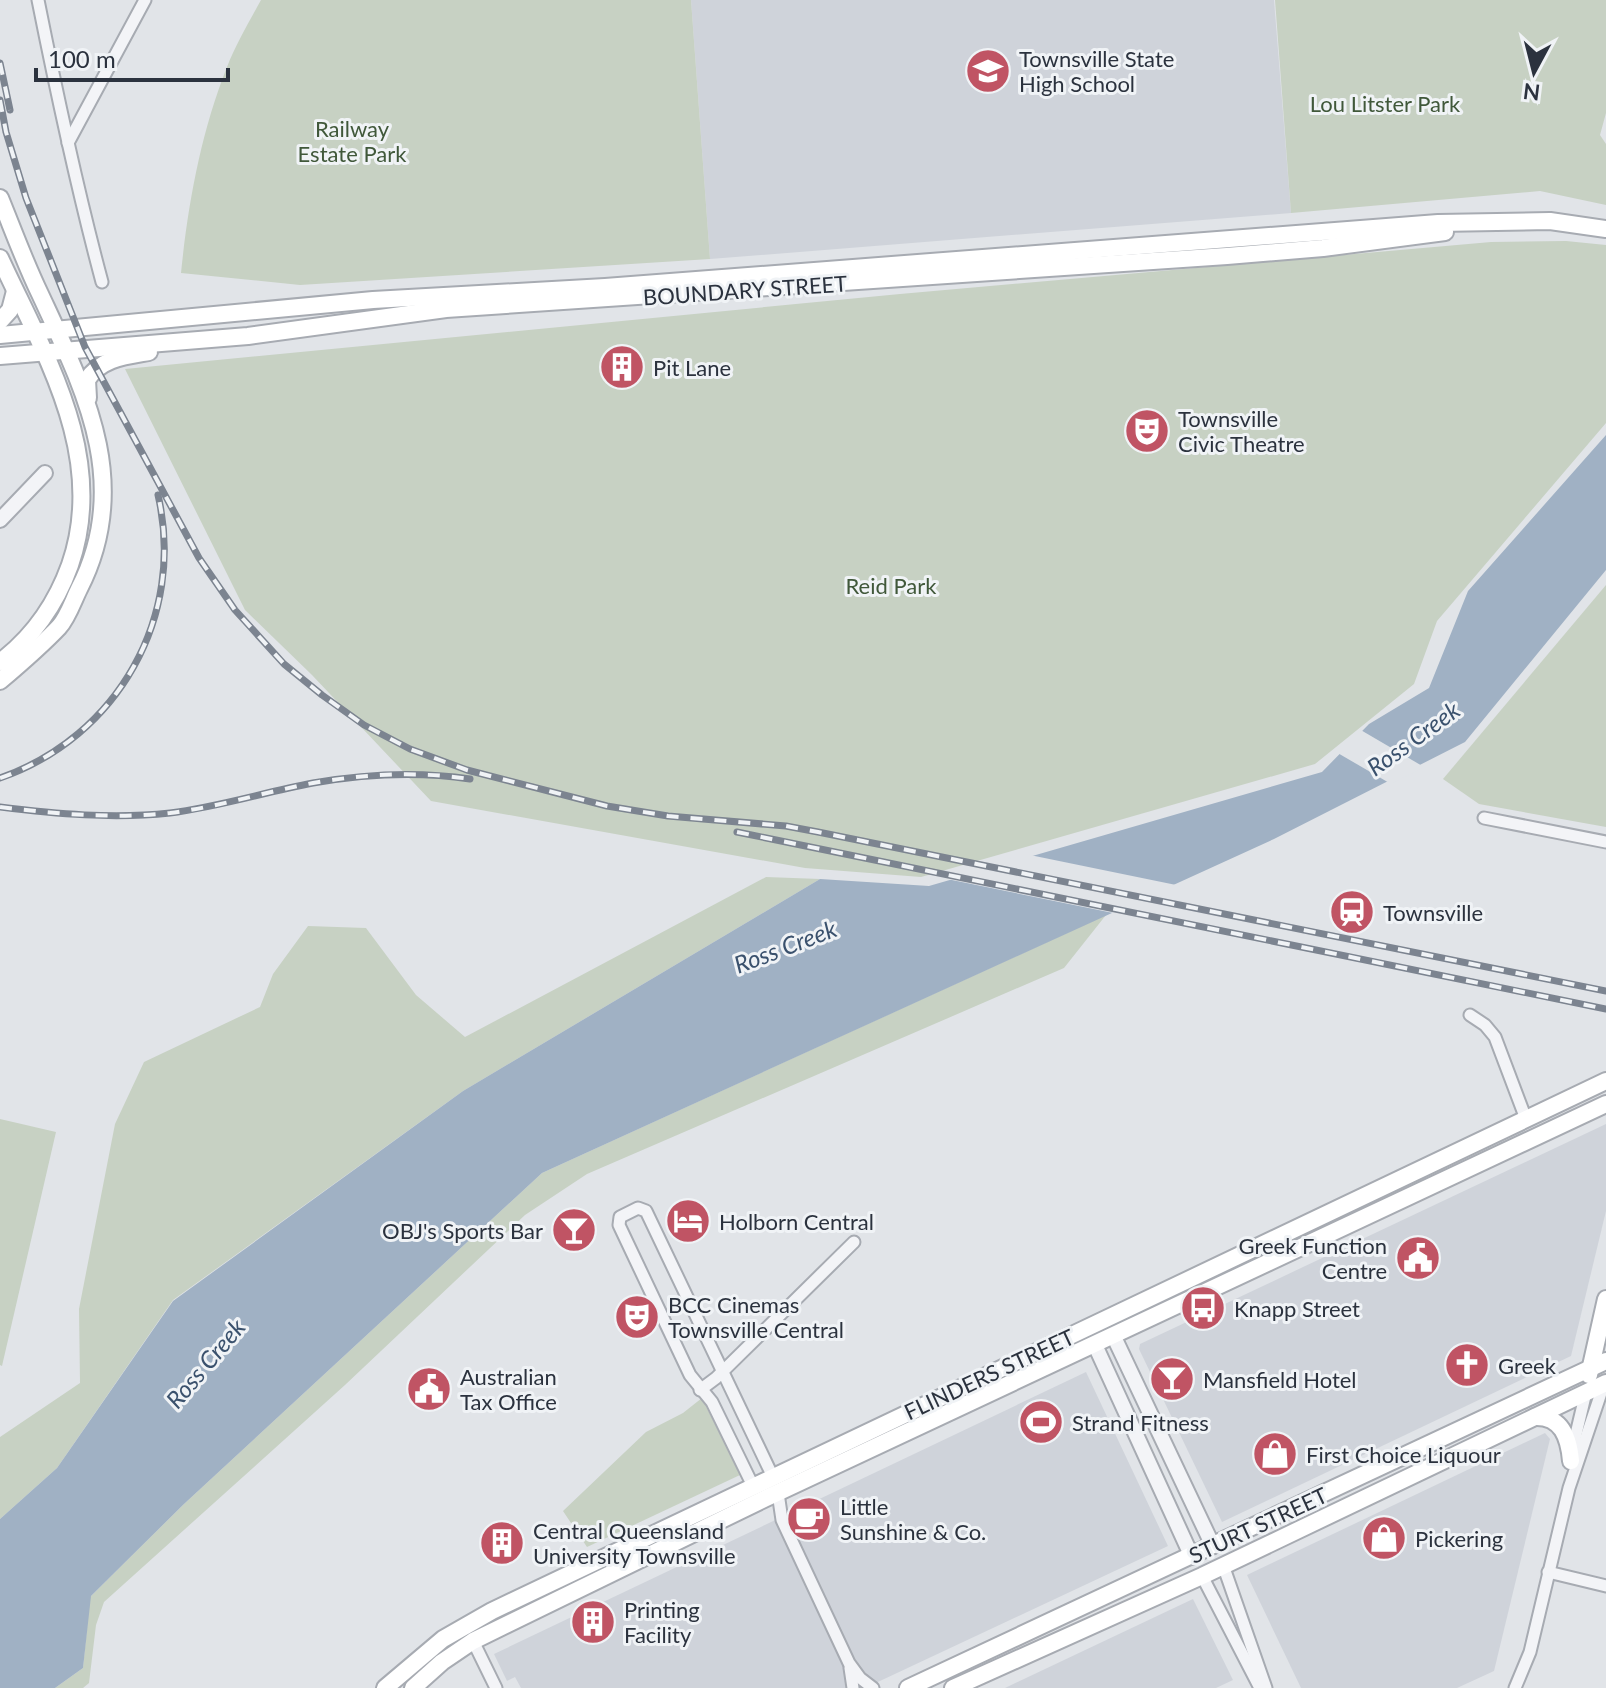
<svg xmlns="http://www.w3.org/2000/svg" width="1606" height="1688" font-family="Lato,sans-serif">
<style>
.built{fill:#cfd3da}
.green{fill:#c7d1c3}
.water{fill:#a0b1c4}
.pier{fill:#e1e4e8}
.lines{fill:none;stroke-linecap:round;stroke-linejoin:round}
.minor-casing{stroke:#a7abb2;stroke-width:15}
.tertiary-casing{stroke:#a7abb2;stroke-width:18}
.secondary-casing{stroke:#a7abb2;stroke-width:20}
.minor{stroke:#f3f4f7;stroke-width:11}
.tertiary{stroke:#f3f4f7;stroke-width:14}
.secondary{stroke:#fff;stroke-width:16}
.rail-casing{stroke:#7c8490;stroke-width:7}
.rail{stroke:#f0f3f6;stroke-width:4;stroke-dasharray:12;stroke-linecap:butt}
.labels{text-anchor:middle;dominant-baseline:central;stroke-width:6;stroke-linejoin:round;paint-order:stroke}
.poi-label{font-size:22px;fill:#2b323e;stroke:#f0f3f6;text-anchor:start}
.park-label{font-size:22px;fill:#40583a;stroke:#f0f3f6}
.street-label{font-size:22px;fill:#2b323e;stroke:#f0f3f6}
.water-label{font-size:24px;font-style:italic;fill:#3a516d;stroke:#f0f3f6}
</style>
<rect width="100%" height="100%" fill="#e1e4e8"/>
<g class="built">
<path d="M691 0H1274L1291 213 710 259Z"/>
<path d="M1606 1124V1211L1571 1356 1222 1522 1139 1349 1140 1344Z"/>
<path d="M1086 1372 1168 1546 865 1688H521L515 1677 507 1681 494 1654Z"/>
<path d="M1545 1433 1550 1439 1494 1671 1457 1688H1301L1247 1575Z"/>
<path d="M1193 1599 1233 1680 1216 1688H1005Z"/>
</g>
<g class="green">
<path d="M261 0H691L710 259 300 285 181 273C188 204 201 132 227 67 236 44 249 22 261 0Z"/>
<path d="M1275 0H1606V113L1600 135 1606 144V205L1540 191 1291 213Z"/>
<path d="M1566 241 1606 245V423L1437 621 1414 684 1315 764 921 877 805 868 431 801 312 675 245 610 125 369 900 294 1491 242Z"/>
<path d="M1606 585V827L1479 804 1443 779Z"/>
<path d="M766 877 820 879 463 1091 173 1300 57 1468 0 1519V1437L80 1383 79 1309 115 1124 144 1062 260 1007 273 974 308 926 366 928 416 995 465 1037Z"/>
<path d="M1106 915 1064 968 587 1174 525 1215 345 1385 104 1602 96 1625 89 1683 83 1688H55L83 1668 90 1597 184 1504 542 1173Z"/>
<path d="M0 1119 56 1132 2 1366 0 1365Z"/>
<path d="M702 1398 740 1475 587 1547 563 1511 646 1432 683 1413Z"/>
</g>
<path class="water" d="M1606 435V570L1465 742 1274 839 542 1173 184 1504 91 1596 83 1668 55 1688H0V1519L57 1468 173 1301 463 1091 820 879 929 886 1322 772 1369 724 1429 688 1468 591Z"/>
<g class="pier">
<path d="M1359 729 1424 767 1391 784 1336 752Z"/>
<path d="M1025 854 1181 886 1118 914 942 878Z"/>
</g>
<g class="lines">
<g class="minor-casing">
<g id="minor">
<path d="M38 0C57 95 77 189 102 282"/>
<path d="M68 143 145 0"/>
<path d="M1484 818 1606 842"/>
<path d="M1470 1015 1485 1025 1495 1037 1526 1119"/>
<path d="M700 1390 716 1378 854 1242"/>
<path d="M1572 1451 1586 1392"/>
<path d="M753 1486 712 1402 690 1375 619 1225 620 1217 638 1208 646 1211 773 1477"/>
<path d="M778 1493 782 1520 849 1663 860 1678 873 1688"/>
<path d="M1223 1565 1266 1688"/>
<path d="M1548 1572 1606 1586"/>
<path d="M1202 1576 1260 1688"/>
<path d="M473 1641 496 1688"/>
<path d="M850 1668 853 1688"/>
<path d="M1515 1688 1530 1652 1569 1488 1604 1384"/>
</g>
</g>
<g class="tertiary-casing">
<g id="tertiary">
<path d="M0 520 45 473"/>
<path d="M1114 1337 1213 1546"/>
<path d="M1095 1345 1192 1557"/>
</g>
</g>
<g class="secondary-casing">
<g id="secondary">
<path d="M0 198C13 230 25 263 40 294 85 391 133 484 79 589 73 601 68 617 59 627 41 646 20 664 0 681"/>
<path d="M0 258C44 354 108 456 70 565 56 604 33 637 0 662"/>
<path d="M0 321 10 310 15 291"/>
<path d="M0 335 373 300 605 287 1438 223 1550 221 1606 229"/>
<path d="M0 356 248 336 446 309 1227 256 1323 248 1445 232"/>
<path d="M88 398 87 380C101 358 126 356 149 352"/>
<path d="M1589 1375 1606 1299"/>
<path d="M1535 1417C1562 1416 1569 1438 1571 1461"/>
<path d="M385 1688 443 1639 492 1611 1606 1081"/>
<path d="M413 1688 442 1662 473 1641 764 1499 1606 1104"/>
<path d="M908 1688 1606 1361"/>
<path d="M953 1688 1202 1576 1606 1383"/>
</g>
</g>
<use href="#minor" class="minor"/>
<use href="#tertiary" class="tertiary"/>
<use href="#secondary" class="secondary"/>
<g class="rail-casing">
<g id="rail">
<path d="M0 63 10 110"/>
<path d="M0 100 6 132 26 198 85 347 199 558 235 610 284 664 322 695 364 725 410 749 467 770 607 806 668 816 786 826 818 832 1606 991"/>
<path d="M0 778C118 737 186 616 158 495"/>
<path d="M0 807C56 814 113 819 170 813 218 807 265 792 313 783 365 774 416 771 470 779"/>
<path d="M737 832 1606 1009"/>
</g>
</g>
<use href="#rail" class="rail"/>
</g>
<defs>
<g id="school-disc" transform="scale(2.3)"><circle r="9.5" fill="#c05464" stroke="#f0f3f6"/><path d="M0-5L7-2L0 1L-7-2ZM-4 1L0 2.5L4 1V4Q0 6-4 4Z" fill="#fff"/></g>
<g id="building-disc" transform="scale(2.3)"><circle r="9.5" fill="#c05464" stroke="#f0f3f6"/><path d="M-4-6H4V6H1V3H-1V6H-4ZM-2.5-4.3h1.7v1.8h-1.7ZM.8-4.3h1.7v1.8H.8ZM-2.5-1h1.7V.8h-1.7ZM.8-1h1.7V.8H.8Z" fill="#fff"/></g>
<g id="theatre-disc" transform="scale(2.3)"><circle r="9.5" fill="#c05464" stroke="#f0f3f6"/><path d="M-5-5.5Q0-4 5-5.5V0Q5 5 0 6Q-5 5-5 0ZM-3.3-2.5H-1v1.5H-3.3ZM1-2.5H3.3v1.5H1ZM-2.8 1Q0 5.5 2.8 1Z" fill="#fff"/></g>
<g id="station-disc" transform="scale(2.3)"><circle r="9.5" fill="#c05464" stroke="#f0f3f6"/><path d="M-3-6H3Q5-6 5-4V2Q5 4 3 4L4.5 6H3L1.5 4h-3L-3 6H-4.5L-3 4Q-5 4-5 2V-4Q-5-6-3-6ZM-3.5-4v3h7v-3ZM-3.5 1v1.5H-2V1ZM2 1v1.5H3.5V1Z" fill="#fff"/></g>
<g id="hotel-disc" transform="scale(2.3)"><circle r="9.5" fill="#c05464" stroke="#f0f3f6"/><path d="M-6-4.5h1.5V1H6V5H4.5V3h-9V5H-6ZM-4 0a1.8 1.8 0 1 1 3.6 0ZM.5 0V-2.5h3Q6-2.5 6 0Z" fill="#fff"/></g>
<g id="bar-disc" transform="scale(2.3)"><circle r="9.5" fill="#c05464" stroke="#f0f3f6"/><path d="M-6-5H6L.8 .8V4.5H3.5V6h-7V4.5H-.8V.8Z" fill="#fff"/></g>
<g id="civic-disc" transform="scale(2.3)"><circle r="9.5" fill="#c05464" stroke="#f0f3f6"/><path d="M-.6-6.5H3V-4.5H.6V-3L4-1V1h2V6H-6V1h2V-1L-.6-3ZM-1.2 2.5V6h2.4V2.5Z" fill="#fff"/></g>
<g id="bus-disc" transform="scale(2.3)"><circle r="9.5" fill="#c05464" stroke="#f0f3f6"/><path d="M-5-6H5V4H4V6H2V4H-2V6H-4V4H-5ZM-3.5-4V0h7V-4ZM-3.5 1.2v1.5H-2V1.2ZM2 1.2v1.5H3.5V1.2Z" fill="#fff"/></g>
<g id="church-disc" transform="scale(2.3)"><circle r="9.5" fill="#c05464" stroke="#f0f3f6"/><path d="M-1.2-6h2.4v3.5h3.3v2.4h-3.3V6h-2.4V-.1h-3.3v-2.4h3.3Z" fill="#fff"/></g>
<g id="stadium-disc" transform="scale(2.3)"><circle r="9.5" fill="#c05464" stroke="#f0f3f6"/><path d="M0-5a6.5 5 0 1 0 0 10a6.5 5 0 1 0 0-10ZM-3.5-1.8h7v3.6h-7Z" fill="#fff"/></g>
<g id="shop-disc" transform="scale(2.3)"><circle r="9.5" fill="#c05464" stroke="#f0f3f6"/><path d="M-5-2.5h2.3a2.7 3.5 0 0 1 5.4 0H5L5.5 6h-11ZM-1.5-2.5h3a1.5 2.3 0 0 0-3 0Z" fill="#fff"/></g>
<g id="cafe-disc" transform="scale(2.3)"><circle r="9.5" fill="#c05464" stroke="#f0f3f6"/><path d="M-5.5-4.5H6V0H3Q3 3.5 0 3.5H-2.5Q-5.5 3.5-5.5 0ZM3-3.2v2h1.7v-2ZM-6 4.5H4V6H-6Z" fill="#fff"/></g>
</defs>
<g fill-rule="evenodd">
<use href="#school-disc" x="988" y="71"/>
<use href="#building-disc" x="622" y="367"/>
<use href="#theatre-disc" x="1147" y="431"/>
<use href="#station-disc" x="1352" y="912"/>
<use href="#hotel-disc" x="688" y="1221"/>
<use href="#bar-disc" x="574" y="1230"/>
<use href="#civic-disc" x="1418" y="1258"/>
<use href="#bus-disc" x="1203" y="1308"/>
<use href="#theatre-disc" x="637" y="1317"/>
<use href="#church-disc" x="1467" y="1365"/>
<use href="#bar-disc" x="1172" y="1379"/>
<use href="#civic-disc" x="429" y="1389"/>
<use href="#stadium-disc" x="1041" y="1422"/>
<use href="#shop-disc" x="1275" y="1454"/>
<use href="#cafe-disc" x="809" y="1519"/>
<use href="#shop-disc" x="1384" y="1538"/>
<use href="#building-disc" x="502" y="1543"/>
<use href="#building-disc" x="593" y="1622"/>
</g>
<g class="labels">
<g class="poi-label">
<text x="1019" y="58">Townsville State<tspan x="1019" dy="25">High School</tspan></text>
<text x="653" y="367">Pit Lane</text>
<text x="1178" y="418">Townsville<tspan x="1178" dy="25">Civic Theatre</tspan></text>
<text x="1383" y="912">Townsville</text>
<text x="719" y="1221">Holborn Central</text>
<text x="543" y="1230" text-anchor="end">OBJ's Sports Bar</text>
<text x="1387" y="1245" text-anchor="end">Greek Function<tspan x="1387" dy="25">Centre</tspan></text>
<text x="668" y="1304">BCC Cinemas<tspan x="668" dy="25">Townsville Central</tspan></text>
<text x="1234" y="1308">Knapp Street</text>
<text x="1498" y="1365">Greek</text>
<text x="460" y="1376">Australian<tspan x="460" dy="25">Tax Office</tspan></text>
<text x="1203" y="1379">Mansfield Hotel</text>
<text x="1072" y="1422">Strand Fitness</text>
<text x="1306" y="1454">First Choice Liquour</text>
<text x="840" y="1506">Little<tspan x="840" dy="25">Sunshine &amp; Co.</tspan></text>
<text x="533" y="1530">Central Queensland<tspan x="533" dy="25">University Townsville</tspan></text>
<text x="1415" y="1538">Pickering</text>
<text x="624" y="1609">Printing<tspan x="624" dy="25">Facility</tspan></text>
</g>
<g class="park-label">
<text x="1385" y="103">Lou Litster Park</text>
<text x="352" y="128">Railway<tspan x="352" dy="25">Estate Park</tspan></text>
<text x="891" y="585">Reid Park</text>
</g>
<g class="street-label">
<text transform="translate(745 290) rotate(-4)">BOUNDARY STREET</text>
<text transform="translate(989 1374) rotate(-25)">FLINDERS STREET</text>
<text transform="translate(1258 1525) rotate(-25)">STURT STREET</text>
</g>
<g class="water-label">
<text transform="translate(1413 738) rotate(-36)">Ross Creek</text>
<text transform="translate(785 946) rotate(-21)">Ross Creek</text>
<text transform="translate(205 1363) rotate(-50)">Ross Creek</text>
</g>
</g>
<g transform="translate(1534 72) rotate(187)" stroke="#f0f3f6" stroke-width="6" paint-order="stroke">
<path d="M0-6L14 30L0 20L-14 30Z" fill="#2b323e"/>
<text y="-12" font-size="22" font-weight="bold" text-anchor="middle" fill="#2b323e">N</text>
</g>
<path d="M36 68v12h192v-12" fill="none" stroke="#2b323e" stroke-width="4"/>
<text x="48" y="68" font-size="24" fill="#2b323e" stroke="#f0f3f6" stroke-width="6" paint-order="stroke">100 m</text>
</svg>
